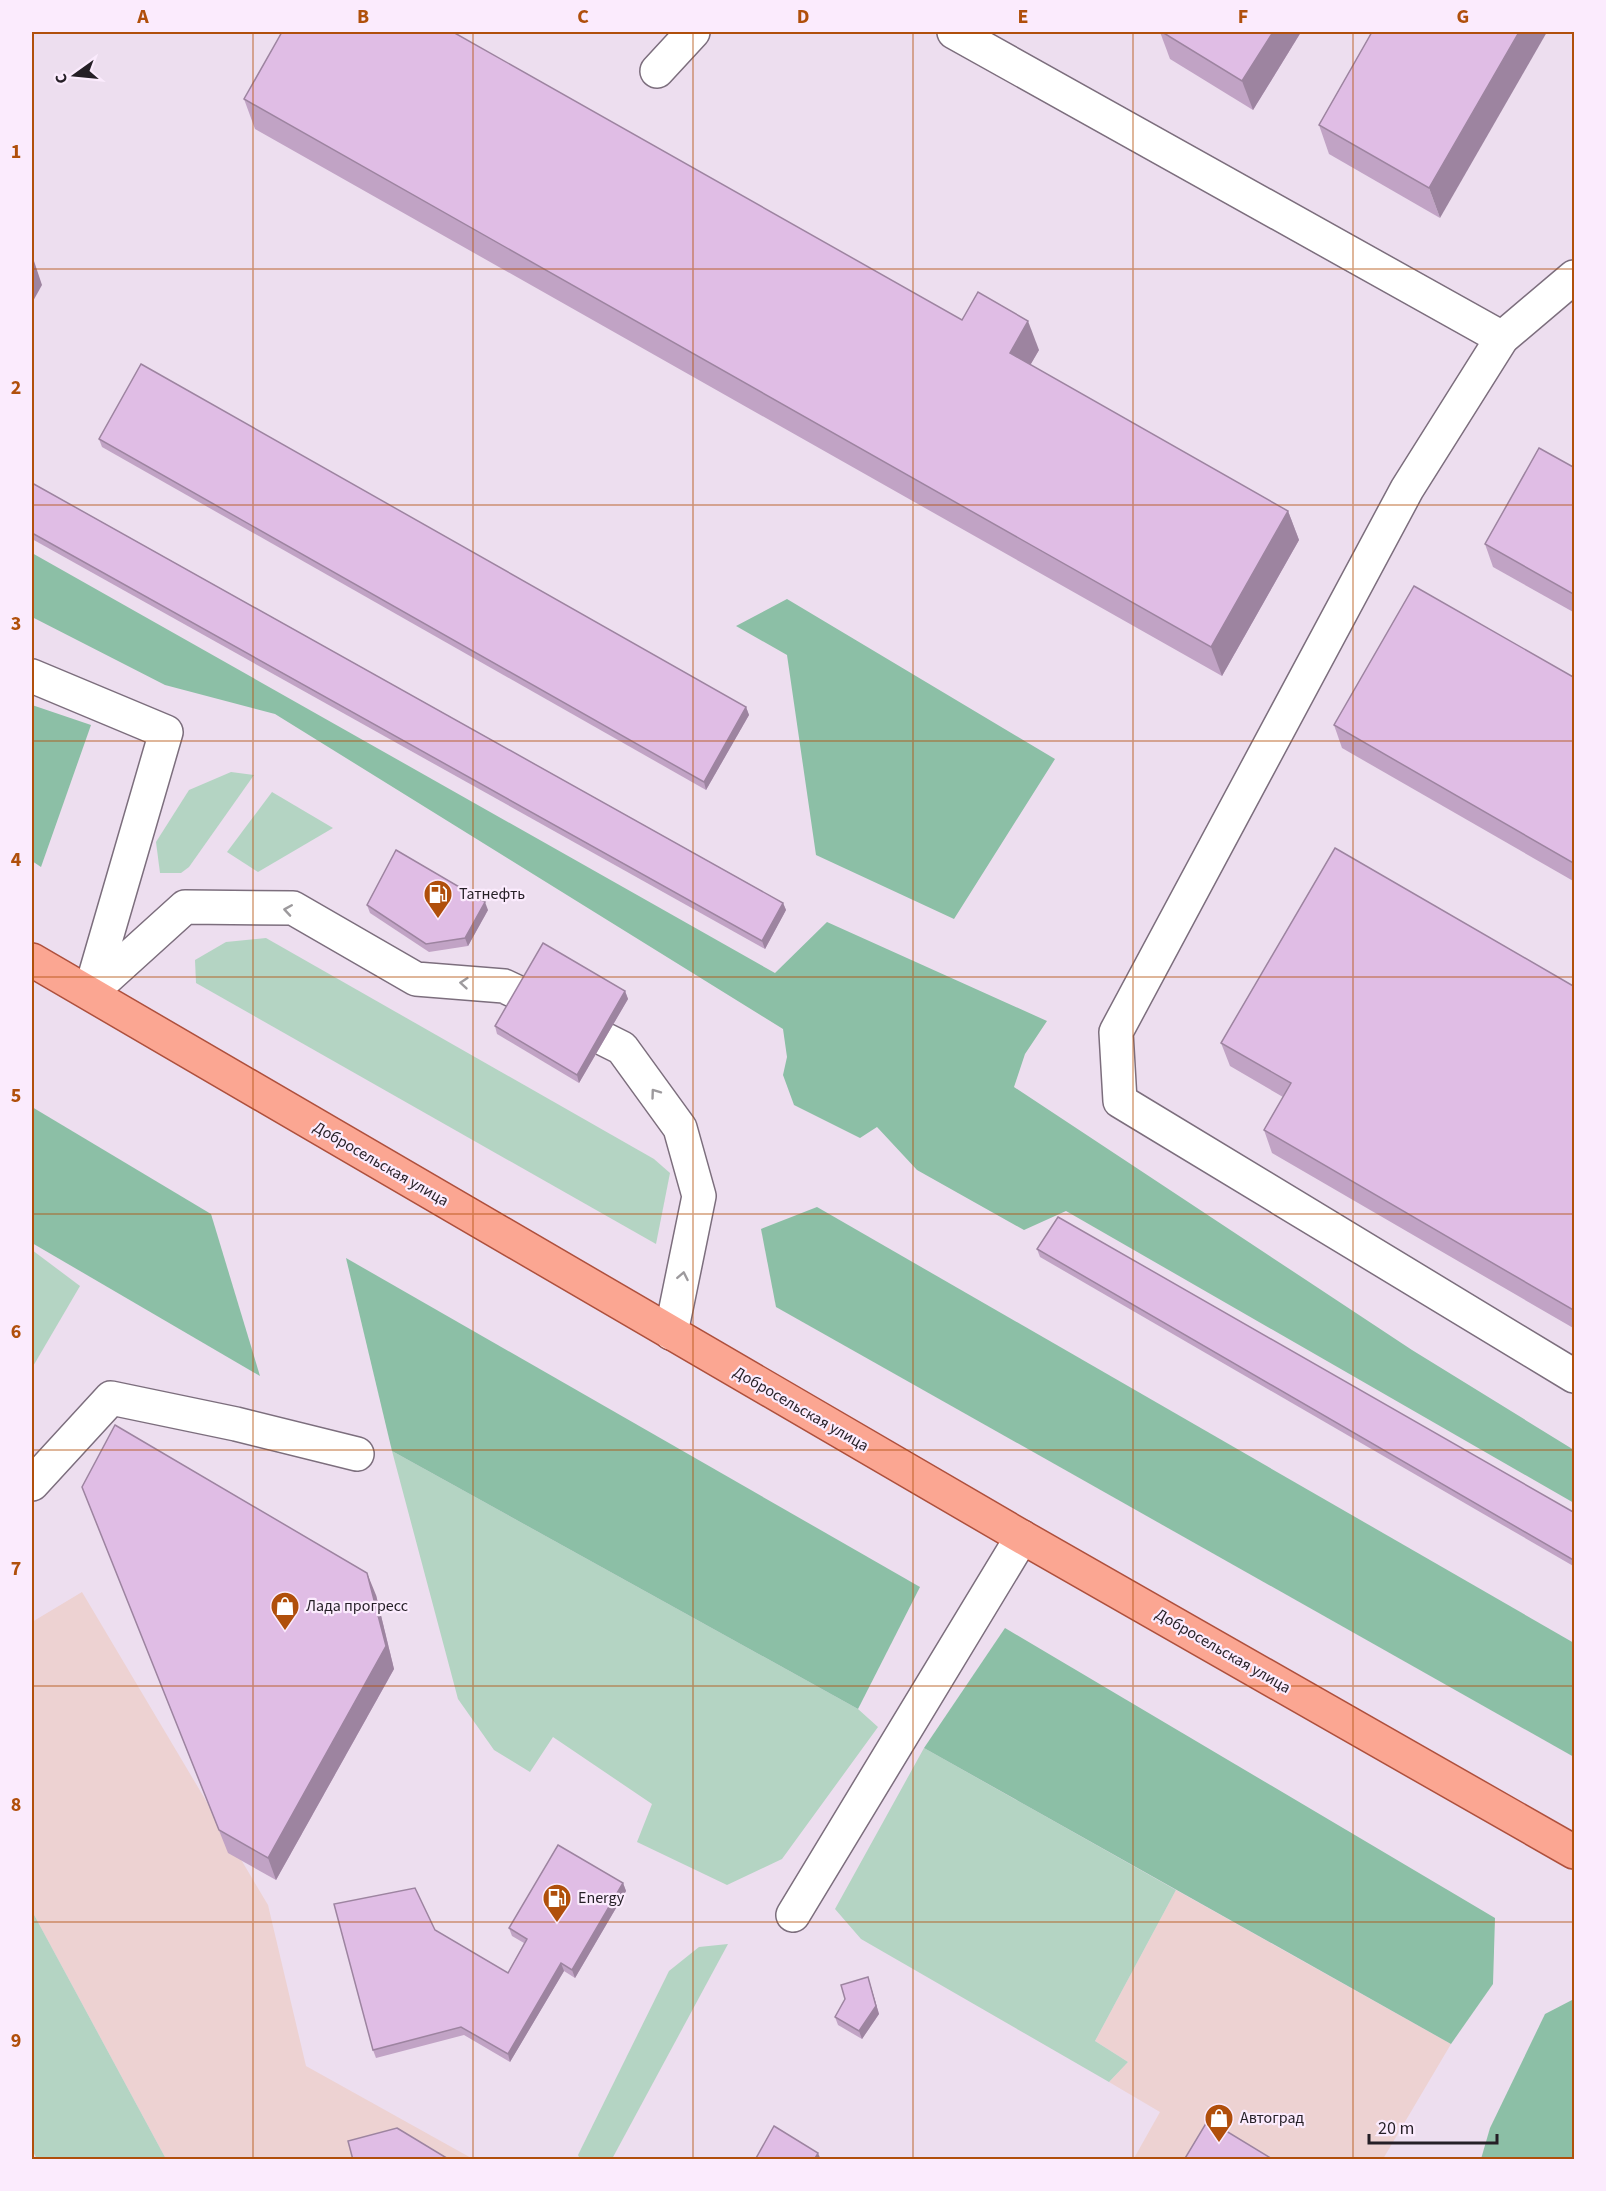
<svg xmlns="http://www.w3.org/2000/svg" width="1606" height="2191" font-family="'Source Sans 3',sans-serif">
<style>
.commercial{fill:#edd2d2}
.green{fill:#b4d4c3}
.forest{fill:#8cbfa6}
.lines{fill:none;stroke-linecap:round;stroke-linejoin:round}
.minor-casing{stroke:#7c6e7d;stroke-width:36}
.major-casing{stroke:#ae503d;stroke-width:36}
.minor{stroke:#fff;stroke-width:33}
.major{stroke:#fba692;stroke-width:33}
.wall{fill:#c1a3c5}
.shaded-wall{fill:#9d84a0}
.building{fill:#e0bde5;stroke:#9d84a0;stroke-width:1.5}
.oneway{stroke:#9d9a9d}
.grid{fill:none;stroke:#b04f0b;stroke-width:1.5;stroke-opacity:0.55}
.labels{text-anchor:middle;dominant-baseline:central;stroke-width:4.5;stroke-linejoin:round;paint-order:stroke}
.poi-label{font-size:16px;fill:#251f26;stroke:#fbebfd;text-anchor:start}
.street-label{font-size:16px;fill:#251f26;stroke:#fbebfd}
.neatline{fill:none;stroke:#b04f0b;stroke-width:2}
.grid-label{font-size:20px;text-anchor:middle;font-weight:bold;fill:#b04f0b}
</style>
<rect width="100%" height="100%" fill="#eddeef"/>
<g class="commercial">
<path d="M82 1592 268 1905 306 2066 473 2159H166L32 1911V1622Z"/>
<path d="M1176 1890 1451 2044 1383 2159 1133 2160 1160 2112 1109 2082 1128 2062 1095 2041Z"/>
</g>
<g class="green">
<path d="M231 772 254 775 189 867 181 873H160L156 842 189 790Z"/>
<path d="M272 792 333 828 258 872 227 852Z"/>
<path d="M266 938 654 1159 670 1173 656 1244 196 983 195 960 226 942Z"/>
<path d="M32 1250 80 1286 32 1368Z"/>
<path d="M392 1451 858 1709 878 1727 782 1859 727 1885 637 1842 652 1804 553 1737 530 1772 494 1750 458 1699Z"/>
<path d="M924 1748 1176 1890 1095 2041 1128 2062 1109 2082 861 1939 835 1909Z"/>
<path d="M32 1911 166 2159H37L32 2150Z"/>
<path d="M728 1944 612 2159H580L578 2155 669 1971 699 1947Z"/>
</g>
<g class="forest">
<path d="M32 553 775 973 827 922 1047 1021 1025 1054 1014 1087 1412 1350 1574 1450V1503L1066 1211 1024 1230 917 1170 877 1127 860 1138 794 1105 783 1075 787 1057 783 1029 275 714 165 685 32 617Z"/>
<path d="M787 599 1055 759 954 919 816 855 787 655 736 626Z"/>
<path d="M32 705 91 725 41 867 32 861Z"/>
<path d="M32 1107 211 1214 260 1376 32 1243Z"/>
<path d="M817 1207 1574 1643V1757L776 1307 761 1229Z"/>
<path d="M346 1258 920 1587 858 1709 392 1451Z"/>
<path d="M1005 1628 1495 1918 1493 1984 1451 2044 924 1748Z"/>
<path d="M1574 1999V2159H1481L1490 2128 1545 2014Z"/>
</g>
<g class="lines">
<g class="minor-casing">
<g id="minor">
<path d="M954 32 1502 338"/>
<path d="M657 71 693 32"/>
<path d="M1574 277 1502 338 1407 489 1116 1032 1120 1101 1574 1376"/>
<path d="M32 676 166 732 90 993"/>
<path d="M90 993 185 907 293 908 416 979 504 986 521 994"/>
<path d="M604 1039 622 1048 680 1128 699 1196 671 1333"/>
<path d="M32 1484 111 1398 236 1424 357 1454"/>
<path d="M793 1915 1022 1537"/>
</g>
</g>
<g class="major-casing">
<path id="major" d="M32 960 1022 1537 1574 1852"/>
</g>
<use href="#minor" class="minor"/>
<use href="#major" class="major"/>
</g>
<g class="wall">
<path d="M1160 32H1301L1253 110 1170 59Z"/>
<path d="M1372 32 1440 218 1329 154 1319 125Z"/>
<path d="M244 99 962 320 1039 350 1030 365 1288 511 1299 540 1222 676 255 129Z"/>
<path d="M99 439 746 707 749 715 706 790 102 447Z"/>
<path d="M1575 468V613L1493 567 1485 544Z"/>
<path d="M32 483 783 903 786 910 765 949 32 539Z"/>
<path d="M1575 678V882L1342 748 1334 725Z"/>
<path d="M367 905 488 910 468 946 429 952 370 913Z"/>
<path d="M1575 987V1329L1272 1153 1264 1130 1283 1097 1230 1066 1221 1043Z"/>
<path d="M625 991 628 999 579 1083 497 1034 495 1026Z"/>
<path d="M1037 1249 1575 1513V1567L1040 1257Z"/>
<path d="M82 1487 376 1595 394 1669 276 1880 228 1853Z"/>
<path d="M623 1883 626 1891 575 1978 564 1971 510 2062 464 2035 376 2058 373 2050 435 1930 508 1973 524 1943 512 1936 509 1928Z"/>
<path d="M868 1977 879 2014 862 2039 838 2025 835 2017Z"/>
</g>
<g class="shaded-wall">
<path d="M1273 32H1301L1253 110 1242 81Z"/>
<path d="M1519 32H1547L1440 218 1429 188Z"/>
<path d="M32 255 42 285 32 303Z"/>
<path d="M1028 321 1039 350 1020 383 1010 353Z"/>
<path d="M1288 511 1299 540 1222 676 1211 647Z"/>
<path d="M746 707 749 715 706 790 704 782Z"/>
<path d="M485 902 488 910 468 946 465 938Z"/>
<path d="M783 903 786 910 765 949 762 941Z"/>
<path d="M625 991 628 999 579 1083 577 1075Z"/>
<path d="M367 1573 376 1595 394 1669 276 1880 268 1858Z"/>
<path d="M623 1883 626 1891 575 1978 572 1970Z"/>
<path d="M561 1963 564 1971 510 2062 508 2054Z"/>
<path d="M868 1977 879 2014 862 2039 859 2031Z"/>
<path d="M818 2153 821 2160H814Z"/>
</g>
<g class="building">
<path d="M282 32H453L962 320 978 292 1028 321 1010 353 1288 511 1211 647 244 99Z"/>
<path d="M1162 32H1273L1242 81Z"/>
<path d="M1372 32H1519L1429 188 1319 125Z"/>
<path d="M141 364 746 707 704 782 99 439Z"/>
<path d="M1539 448 1575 468V595L1485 544Z"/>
<path d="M32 483 783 903 762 941 32 533Z"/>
<path d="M1414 586 1575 678V864L1334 725Z"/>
<path d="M1335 848 1575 987V1311L1264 1130 1291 1083 1221 1043Z"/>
<path d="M396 850 485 902 465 938 426 944 367 905Z"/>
<path d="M543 943 625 991 577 1075 495 1026Z"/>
<path d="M1058 1217 1575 1513V1561L1037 1249Z"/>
<path d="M115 1425 367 1573 386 1646 268 1858 219 1830 82 1487Z"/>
<path d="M558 1845 623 1883 572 1970 561 1963 508 2054 461 2027 373 2050 334 1904 415 1888 435 1930 508 1973 527 1939 509 1928Z"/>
<path d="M868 1977 876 2006 859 2031 835 2017 845 1999 841 1985Z"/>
<path d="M1208 2120 1274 2160H1184Z"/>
<path d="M774 2126 818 2153 814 2160H755Z"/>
<path d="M397 2128 450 2160H353L348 2141Z"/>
</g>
<defs><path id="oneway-chevron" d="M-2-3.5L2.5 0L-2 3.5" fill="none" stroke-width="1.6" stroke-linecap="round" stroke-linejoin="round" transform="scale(1.5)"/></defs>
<g class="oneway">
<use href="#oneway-chevron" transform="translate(288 910) rotate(-171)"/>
<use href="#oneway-chevron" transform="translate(464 983) rotate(-175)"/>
<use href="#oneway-chevron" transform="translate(655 1093) rotate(-126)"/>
<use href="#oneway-chevron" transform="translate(683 1276) rotate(-79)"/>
</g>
<path class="grid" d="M253 32V2160M473 32V2160M693 32V2160M913 32V2160M1133 32V2160M1353 32V2160M32 269H1574M32 505H1574M32 741H1574M32 977H1574M32 1214H1574M32 1450H1574M32 1686H1574M32 1922H1574"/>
<defs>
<g id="fuel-pin" transform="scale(1.5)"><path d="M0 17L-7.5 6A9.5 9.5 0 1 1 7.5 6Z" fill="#b04f0b" stroke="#fbebfd"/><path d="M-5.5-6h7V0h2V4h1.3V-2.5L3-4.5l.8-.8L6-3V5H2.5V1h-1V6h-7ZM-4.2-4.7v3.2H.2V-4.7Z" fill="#fff"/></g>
<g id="shop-pin" transform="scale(1.5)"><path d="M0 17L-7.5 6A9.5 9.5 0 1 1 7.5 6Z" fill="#b04f0b" stroke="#fbebfd"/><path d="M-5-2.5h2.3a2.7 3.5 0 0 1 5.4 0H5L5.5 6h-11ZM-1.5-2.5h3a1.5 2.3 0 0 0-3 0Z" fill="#fff"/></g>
</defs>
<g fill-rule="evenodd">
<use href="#fuel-pin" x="438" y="894"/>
<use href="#shop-pin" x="285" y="1606"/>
<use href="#fuel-pin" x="557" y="1898"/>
<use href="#shop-pin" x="1219" y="2118"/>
</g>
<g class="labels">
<g class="poi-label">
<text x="459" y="894">Татнефть</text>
<text x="306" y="1606">Лада прогресс</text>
<text x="578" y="1898">Energy</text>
<text x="1240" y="2118">Автоград</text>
</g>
<g class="street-label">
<text transform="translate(381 1164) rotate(30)">Добросельская улица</text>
<text transform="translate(801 1409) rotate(30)">Добросельская улица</text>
<text transform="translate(1223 1651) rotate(30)">Добросельская улица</text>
</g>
</g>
<rect width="1606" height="2191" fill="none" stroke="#fbebfd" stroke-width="66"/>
<g transform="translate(75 75) rotate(255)" stroke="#fbebfd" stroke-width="4.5" paint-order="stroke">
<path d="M0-4.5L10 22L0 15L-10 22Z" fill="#251f26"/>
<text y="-9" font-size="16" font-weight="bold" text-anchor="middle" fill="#251f26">С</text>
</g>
<path d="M1369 2134v9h128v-9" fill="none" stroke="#251f26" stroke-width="3"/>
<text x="1378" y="2134" font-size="18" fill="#251f26" stroke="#fbebfd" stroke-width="4.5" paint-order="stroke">20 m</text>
<rect x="33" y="33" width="1540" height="2125" class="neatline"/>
<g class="grid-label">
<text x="143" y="23">A</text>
<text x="363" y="23">B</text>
<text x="583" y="23">C</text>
<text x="803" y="23">D</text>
<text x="1023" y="23">E</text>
<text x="1243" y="23">F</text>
<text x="1463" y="23">G</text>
<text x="16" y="158">1</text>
<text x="16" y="394">2</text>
<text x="16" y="630">3</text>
<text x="16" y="866">4</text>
<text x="16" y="1102">5</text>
<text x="16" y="1338">6</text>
<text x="16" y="1575">7</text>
<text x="16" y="1811">8</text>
<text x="16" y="2047">9</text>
</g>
</svg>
